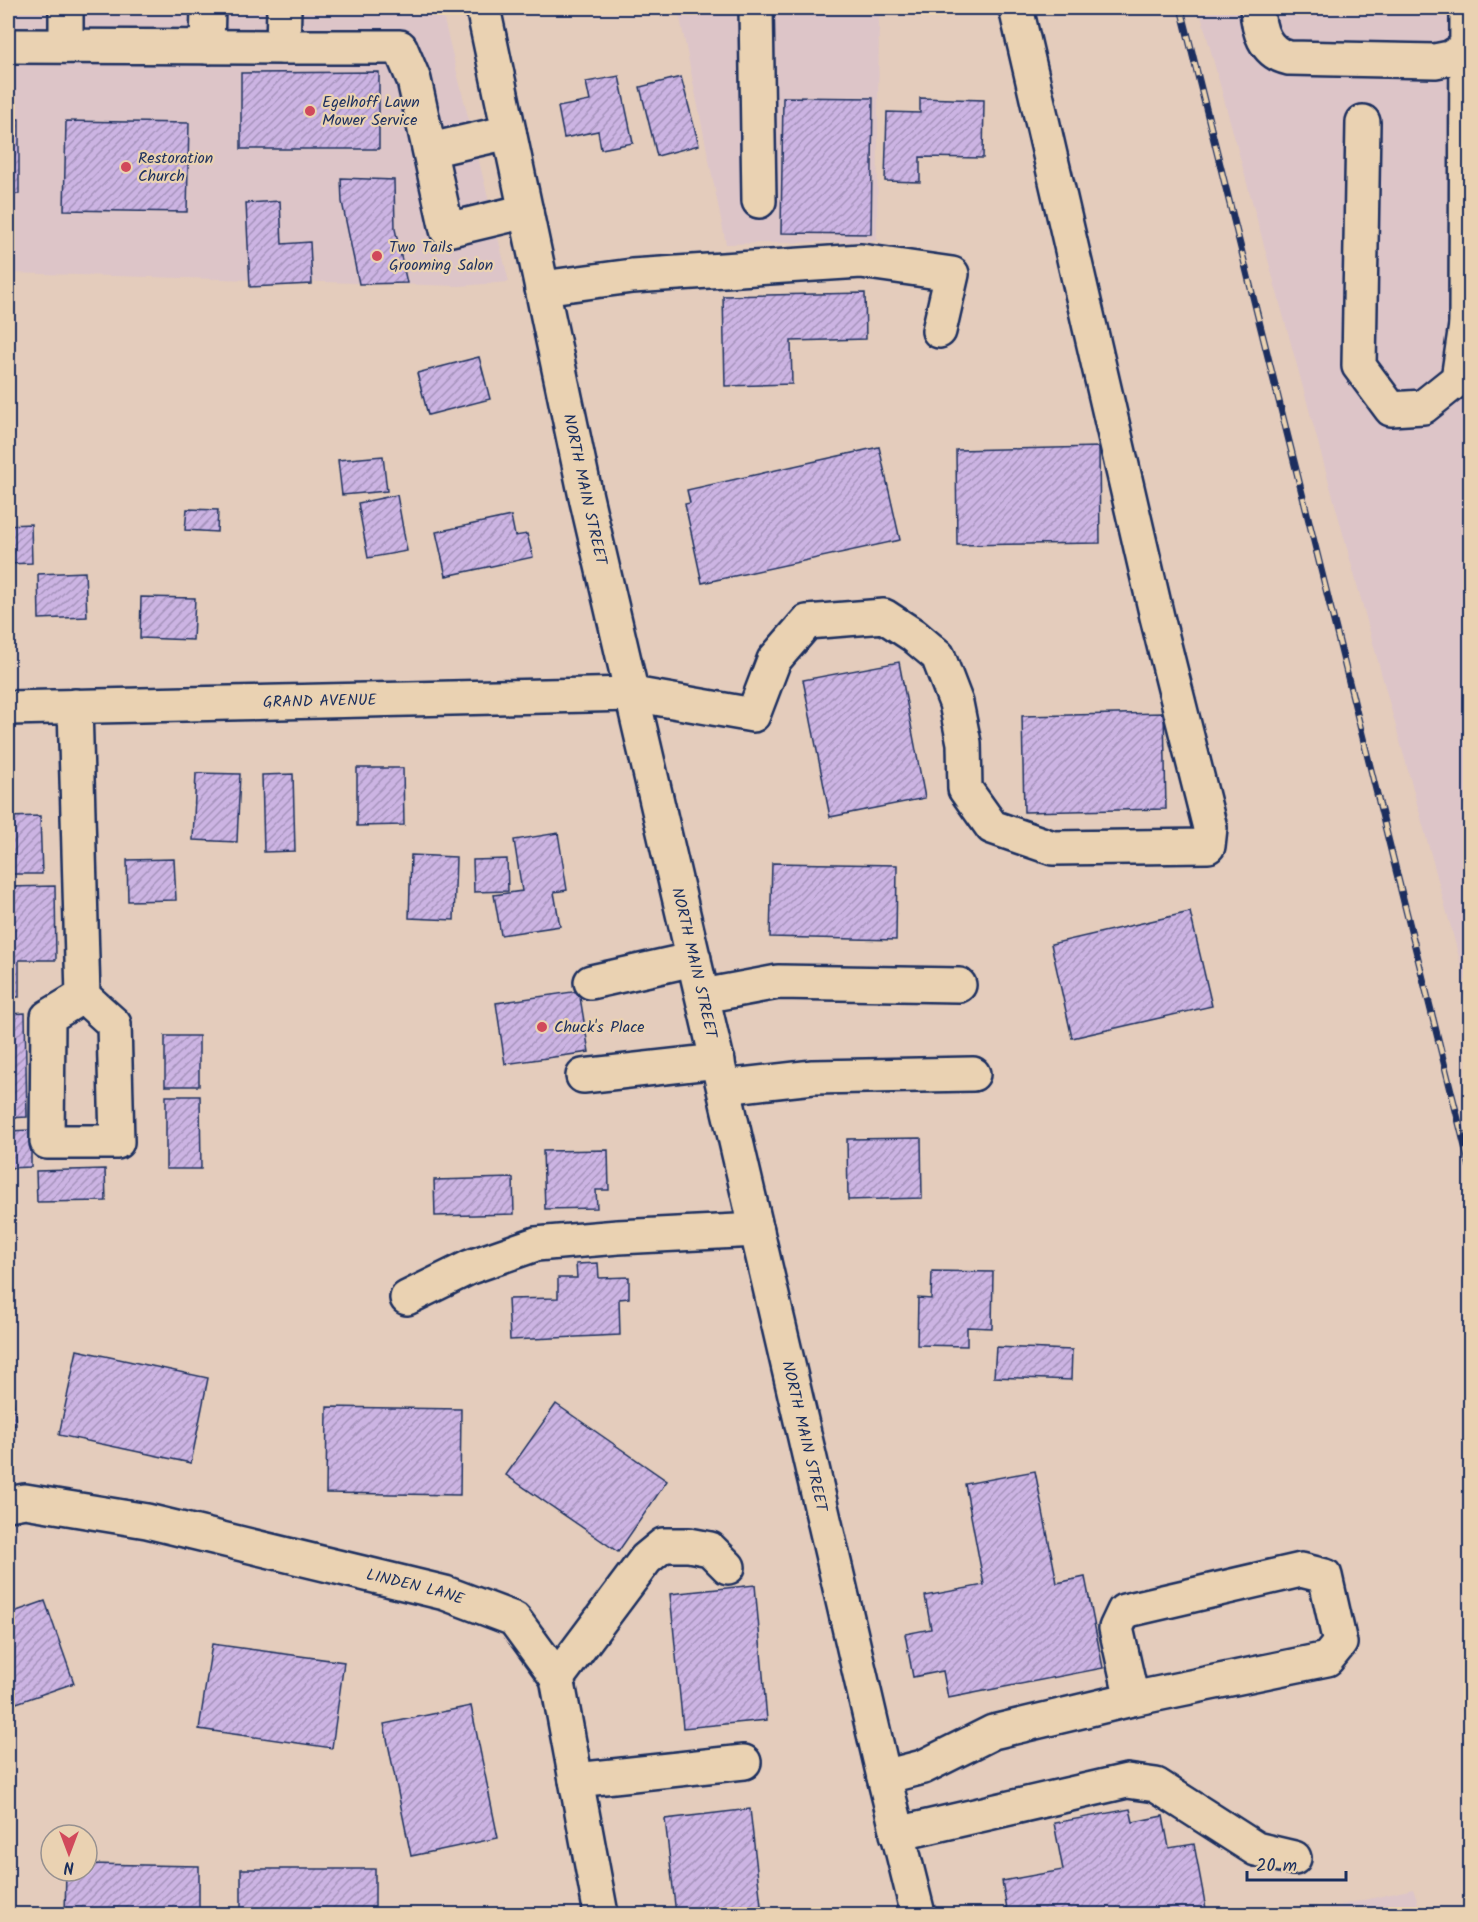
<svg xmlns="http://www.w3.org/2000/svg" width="1478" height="1922" font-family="Kalam,sans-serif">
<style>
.built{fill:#ddc5c8}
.building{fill:url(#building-hatch);stroke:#1b2f5e;stroke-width:1.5}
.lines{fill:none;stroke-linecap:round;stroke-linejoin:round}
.minor-casing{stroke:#1b2f5e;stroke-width:38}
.major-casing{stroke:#1b2f5e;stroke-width:38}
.minor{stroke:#ead2b2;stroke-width:33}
.major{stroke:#ead2b2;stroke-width:33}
.rail-casing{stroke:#1b2f5e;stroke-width:7}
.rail{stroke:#ead2b2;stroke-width:4.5;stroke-dasharray:14;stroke-linecap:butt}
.poi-dot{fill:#d1495b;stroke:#ead2b2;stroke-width:2}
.labels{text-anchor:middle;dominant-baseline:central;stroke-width:4.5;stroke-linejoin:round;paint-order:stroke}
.poi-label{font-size:16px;fill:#1b2f5e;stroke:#ead2b2;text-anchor:start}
.street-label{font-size:16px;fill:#1b2f5e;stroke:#ead2b2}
</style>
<defs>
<pattern id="building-hatch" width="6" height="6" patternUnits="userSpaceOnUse" patternTransform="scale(1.5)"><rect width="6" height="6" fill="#ccb4e3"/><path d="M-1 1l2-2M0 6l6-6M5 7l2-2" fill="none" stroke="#a593bb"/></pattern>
</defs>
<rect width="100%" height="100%" fill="#e4ccbc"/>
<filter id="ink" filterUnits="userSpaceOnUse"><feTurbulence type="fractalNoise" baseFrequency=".0167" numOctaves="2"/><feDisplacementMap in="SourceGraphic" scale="12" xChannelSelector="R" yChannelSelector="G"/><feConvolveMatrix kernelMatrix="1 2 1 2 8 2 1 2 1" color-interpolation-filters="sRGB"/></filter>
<g filter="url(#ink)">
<g class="built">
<path d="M8 8H441L509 282 460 286 8 273Z"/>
<path d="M678 8H879L877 241 726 244Z"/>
<path d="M1199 8H1277L1305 14H1470V997Z"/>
<path d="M1413 1889 1422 1914H1302Z"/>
</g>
<g class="building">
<path d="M379 72V149H241V73Z"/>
<path d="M619 76 633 143 601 149 598 131 564 138 558 107 590 101 586 82Z"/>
<path d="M681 77 699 145 657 156 640 87Z"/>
<path d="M783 97 873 98 871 234 781 233Z"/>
<path d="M920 98 984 100 983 158 920 157V182L885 181 887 112 920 113Z"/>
<rect x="8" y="119" width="11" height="75"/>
<path d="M66 121 189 123 187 212 64 210Z"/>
<path d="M341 178 394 180 395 229 407 283 359 284 342 202Z"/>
<path d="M280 201 282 244 310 242 312 284 250 287 246 203Z"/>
<path d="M865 293 866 339 791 341 792 384 725 386 723 296Z"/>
<path d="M479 357 490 399 428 415 417 373Z"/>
<path d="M879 447 900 540 702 583 685 504 690 503 687 490Z"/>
<path d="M1099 447 1100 543 957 545 956 450Z"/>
<path d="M383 456 387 491 342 495 338 460Z"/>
<path d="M397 495 407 551 368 558 358 503Z"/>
<path d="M187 509 218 510 217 532 185 530Z"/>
<path d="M511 516 515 536 527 534 533 557 446 576 436 532Z"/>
<path d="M31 524 32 563 8 564V525Z"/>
<path d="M85 572 87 617 39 619 38 574Z"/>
<path d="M141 597 195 598 193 640 140 638Z"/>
<path d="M899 662 925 798 830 817 803 680Z"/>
<path d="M1164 713 1166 809 1024 812 1022 716Z"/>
<path d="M357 768H403L404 825 357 826Z"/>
<path d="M196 773 240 774 237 842 193 840Z"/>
<path d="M293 774 295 851 264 852 262 775Z"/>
<path d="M40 816 42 874H8V817Z"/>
<path d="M558 833 567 890 554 892 560 926 501 935 494 895 522 891 514 840Z"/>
<path d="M411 855 456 857 454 920 409 918Z"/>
<path d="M174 859 176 900 128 901 127 860Z"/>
<path d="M507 859 508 891 474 892 473 860Z"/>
<path d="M772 863 897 865 896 940 770 937Z"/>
<path d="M55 886 56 960H19V997H8V887Z"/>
<path d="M1190 912 1212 1006 1072 1038 1051 944Z"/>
<path d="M579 991 589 1052 505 1064 496 1003Z"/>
<path d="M25 1013 27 1117 8 1118V1014Z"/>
<rect x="165" y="1036" width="34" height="50"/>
<path d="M166 1096H200L201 1169H166Z"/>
<path d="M31 1130V1167L8 1168V1131Z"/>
<path d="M921 1138 922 1198 848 1200 847 1139Z"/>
<path d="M608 1150 609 1190H596L597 1208 545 1209 543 1151Z"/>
<path d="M105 1169 106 1201 37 1202 36 1171Z"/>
<path d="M513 1178 514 1214 435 1216 434 1180Z"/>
<path d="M598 1263 599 1278 629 1277V1298L619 1299 620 1335 510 1340 508 1299 558 1298V1278H577L576 1264Z"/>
<path d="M932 1271 993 1272 992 1328 967 1327V1346L917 1345 918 1298 931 1299Z"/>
<path d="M996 1347 1072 1350 1071 1380 994 1377Z"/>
<path d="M77 1350 208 1378 191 1463 59 1435Z"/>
<path d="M8 1353 16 1425 8 1426Z"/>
<path d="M556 1404 667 1481 618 1552 506 1475Z"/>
<path d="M327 1407 461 1409 460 1495 326 1493Z"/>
<path d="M1035 1471 1057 1583 1085 1577 1103 1668 948 1698 943 1671 913 1677 905 1634 931 1629 925 1596 984 1585 965 1484Z"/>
<path d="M755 1585 767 1720 683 1728 670 1594Z"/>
<path d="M45 1601 74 1683 8 1706V1614Z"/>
<path d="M212 1644 344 1662 332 1748 199 1729Z"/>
<path d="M471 1706 498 1838 411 1856 384 1724Z"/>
<path d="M750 1809 762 1914H676L665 1819Z"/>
<path d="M1130 1809 1133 1822 1163 1816 1169 1848 1194 1844 1207 1914H1008L1002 1881 1063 1870 1054 1823Z"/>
<path d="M87 1864 199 1866V1914H65L66 1871H87Z"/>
<rect x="241" y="1869" width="134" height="45"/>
</g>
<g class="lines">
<g class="minor-casing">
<g id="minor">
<path d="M756 8 759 201"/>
<path d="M1257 8C1258 29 1264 53 1289 58L1435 61 1450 58 1467 47H1470"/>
<path d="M8 46 283 47 284 8"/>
<path d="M66 46V8"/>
<path d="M207 47 208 8"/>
<path d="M283 47H400L414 80 447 230 526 211"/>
<path d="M1363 122 1359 366 1391 409 1423 407 1458 379 1466 325H1470"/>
<path d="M430 150 509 132"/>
<path d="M542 288 632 276 861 261 952 274 939 331"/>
<path d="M1466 325 1467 8"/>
<path d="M75 706 83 996 114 1024 117 1142H47L48 1017 83 996"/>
<path id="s1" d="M8 708 633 694 753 715 774 660 807 622 884 616 913 635 938 656 956 703 964 743 965 789 992 827 1053 848 1208 846 1210 828 1157 617 1016 8"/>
<path d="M591 982 694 959"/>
<path d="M703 996 778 982 959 985"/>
<path d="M583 1076 718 1061"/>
<path d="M724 1087 813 1077 973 1074"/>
<path d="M407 1298 470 1267 536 1244 618 1237 757 1230"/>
<path id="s2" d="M8 1504 25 1501 147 1521 445 1593 514 1619 557 1678 601 1914"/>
<path d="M557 1678 646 1559 663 1545H689L710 1549 728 1567"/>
<path d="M884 1777 923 1767 993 1732 1132 1699 1327 1659 1340 1643 1325 1576 1301 1570 1124 1611 1116 1628 1132 1699"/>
<path d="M576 1780 744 1762"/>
<path d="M897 1834 1127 1781 1156 1785 1256 1849 1294 1858"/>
</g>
</g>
<g class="major-casing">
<g id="major">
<path id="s3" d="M483 8 586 497 884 1777 918 1914"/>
</g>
</g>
<use href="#minor" class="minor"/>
<use href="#major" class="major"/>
<g class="rail-casing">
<path id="rail" d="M1181 8 1470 1167"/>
</g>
<use href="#rail" class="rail"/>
</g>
</g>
<g class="poi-dot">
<circle cx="310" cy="111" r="6"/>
<circle cx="126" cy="167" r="6"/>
<circle cx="377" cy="256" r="6"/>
<circle cx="542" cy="1027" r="6"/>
</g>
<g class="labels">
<g class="poi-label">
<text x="322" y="102">Egelhoff Lawn<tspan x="322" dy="18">Mower Service</tspan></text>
<text x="138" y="158">Restoration<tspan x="138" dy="18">Church</tspan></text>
<text x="389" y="247">Two Tails<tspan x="389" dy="18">Grooming Salon</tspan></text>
<text x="554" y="1027">Chuck's Place</text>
</g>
<g class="street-label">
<text stroke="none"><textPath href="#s3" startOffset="492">NORTH MAIN STREET</textPath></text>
<text stroke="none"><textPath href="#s1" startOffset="312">GRAND AVENUE</textPath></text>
<text stroke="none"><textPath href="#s3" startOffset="978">NORTH MAIN STREET</textPath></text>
<text stroke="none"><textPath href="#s3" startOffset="1464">NORTH MAIN STREET</textPath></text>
<text stroke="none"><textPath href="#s2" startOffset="417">LINDEN LANE</textPath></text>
</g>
</g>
<rect width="1478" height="1922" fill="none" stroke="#ead2b2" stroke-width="30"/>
<rect x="15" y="15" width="1448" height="1892" fill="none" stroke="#1b2f5e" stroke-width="2" filter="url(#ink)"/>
<g transform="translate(69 1853) rotate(180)"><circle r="28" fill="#ead2b2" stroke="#979190" stroke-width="1.5"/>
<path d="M0-4.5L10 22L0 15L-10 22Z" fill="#d1495b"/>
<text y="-9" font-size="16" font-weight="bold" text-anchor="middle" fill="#1b2f5e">N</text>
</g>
<path d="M1247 1871v9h99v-9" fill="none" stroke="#1b2f5e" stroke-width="3"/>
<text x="1256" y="1871" font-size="18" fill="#1b2f5e" stroke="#ead2b2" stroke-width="4.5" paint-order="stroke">20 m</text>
</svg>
